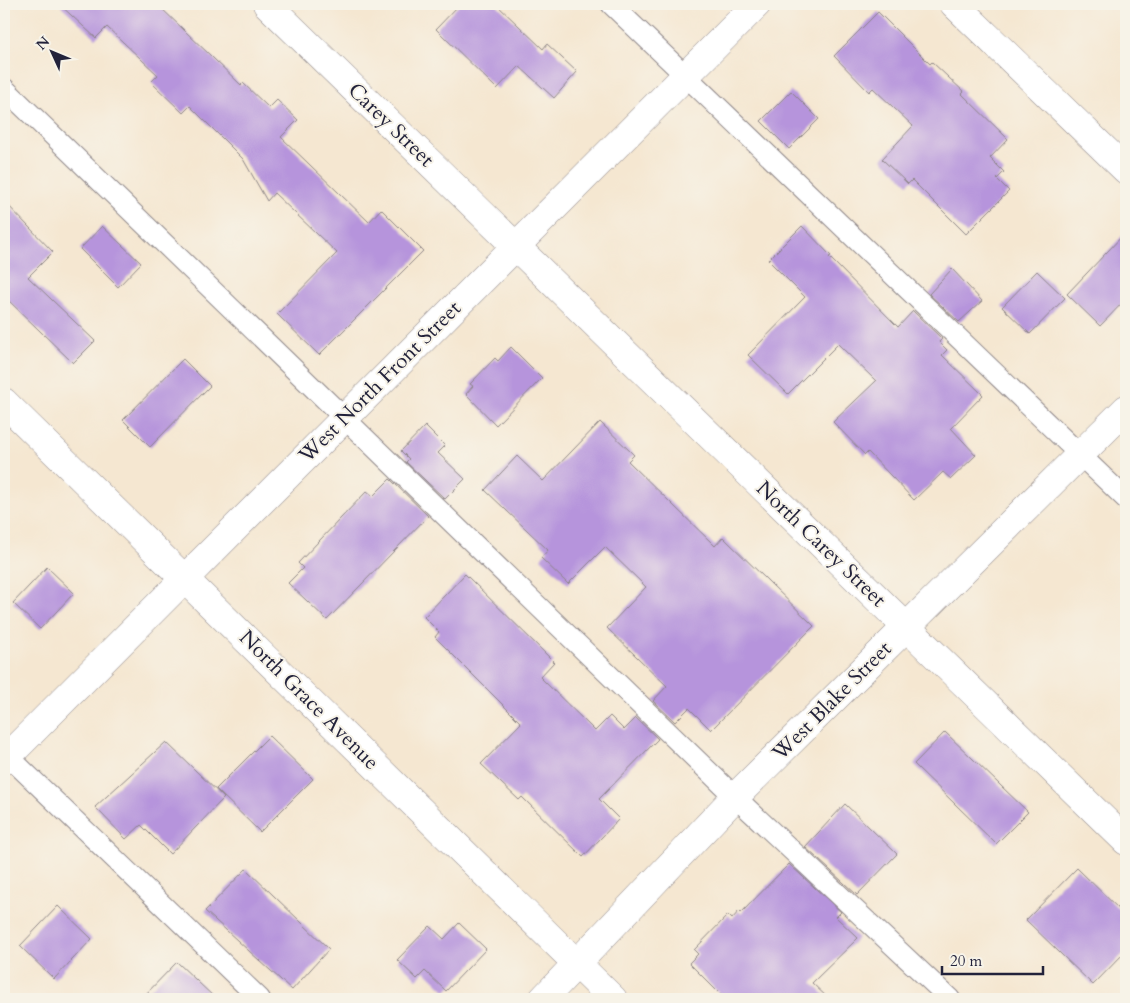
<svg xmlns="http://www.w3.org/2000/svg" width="1130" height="1003" font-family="Cardo,serif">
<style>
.building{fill:#b694dc}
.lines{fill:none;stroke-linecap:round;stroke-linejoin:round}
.service-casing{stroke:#8c8486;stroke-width:22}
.minor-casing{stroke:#8c8486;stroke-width:29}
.tertiary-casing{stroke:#8c8486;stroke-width:29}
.service{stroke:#fff;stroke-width:20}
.minor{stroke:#fff;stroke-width:28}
.tertiary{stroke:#fff;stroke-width:28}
.labels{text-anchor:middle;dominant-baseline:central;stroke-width:4;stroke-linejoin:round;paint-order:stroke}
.street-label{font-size:21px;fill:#22223b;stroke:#f7f3e8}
</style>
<rect width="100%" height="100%" fill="#f7f3e8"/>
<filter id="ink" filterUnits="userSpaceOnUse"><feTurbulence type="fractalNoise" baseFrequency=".02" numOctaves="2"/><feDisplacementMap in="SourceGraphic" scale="10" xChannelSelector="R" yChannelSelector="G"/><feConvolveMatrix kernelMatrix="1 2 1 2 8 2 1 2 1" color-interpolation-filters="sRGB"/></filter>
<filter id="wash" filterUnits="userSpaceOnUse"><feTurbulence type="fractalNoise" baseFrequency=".0096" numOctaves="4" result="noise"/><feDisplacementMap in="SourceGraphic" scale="20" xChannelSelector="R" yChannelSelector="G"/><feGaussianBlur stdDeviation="1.12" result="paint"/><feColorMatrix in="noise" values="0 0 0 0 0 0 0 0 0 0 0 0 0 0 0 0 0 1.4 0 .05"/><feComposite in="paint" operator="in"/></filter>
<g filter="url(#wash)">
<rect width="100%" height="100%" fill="#f5e7d1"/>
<g id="blocks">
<g class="building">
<path d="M59 4H157L241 85 243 83 269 108 277 100 298 120 281 137 369 222 381 209 423 251 319 355 277 314 337 253 274 193 267 201 243 159 190 106 183 113 151 82 158 75 107 27 96 38Z"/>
<path d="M460 4H496L543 49 547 44 577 72 554 98 519 66 497 89 436 29Z"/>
<path d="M878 12 930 64 932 62 964 92 962 94 1008 139 990 158 1004 172 997 179 1009 191 966 234 912 180 908 184 882 159 913 126 873 88 869 92 834 56Z"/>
<path d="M791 91 819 119 789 149 761 121Z"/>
<path d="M4 201 53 252 28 277 95 341 73 363 6 298 4 300Z"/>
<path d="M102 226 141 263 118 287 80 249Z"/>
<path d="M802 226 831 256 829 257 898 327 913 311 942 339 939 342 947 350 942 355 983 395 951 428 976 455 951 479 943 472 914 500 868 452 865 455 833 422 876 381 838 344 788 394 748 355 805 297 768 260Z"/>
<path d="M1126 232V299L1100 326 1067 294Z"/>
<path d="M952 269 982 301 959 322 929 294Z"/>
<path d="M1037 271 1065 298 1030 334 1002 307Z"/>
<path d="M511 347 542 378 496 425 466 394 473 386 470 384 495 358 498 361Z"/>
<path d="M183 359 210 386 150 447 123 420Z"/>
<path d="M600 422 634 455 628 461 715 546 723 537 814 626 711 730 689 708 675 722 653 701 667 686 607 628 646 587 605 547 568 584 541 558 548 550 485 490 517 456 543 481Z"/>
<path d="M425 426 445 446 438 453 465 479 445 499 406 462 409 459 401 451Z"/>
<path d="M390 479 428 516 327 620 288 583 303 568 298 563 341 518 367 491 373 496Z"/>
<path d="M47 567 74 593 40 629 13 603Z"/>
<path d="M465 574 554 662 540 677 595 731 610 716 624 730 636 718 658 739 599 799 619 819 583 857 522 797 519 800 481 764 521 723 435 637 439 632 424 617Z"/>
<path d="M945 732 1028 812 996 844 914 764Z"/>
<path d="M269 736 313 779 260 832 216 789Z"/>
<path d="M166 742 224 798 170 854 141 825 126 839 95 807Z"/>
<path d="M845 804 897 854 857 895 805 847Z"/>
<path d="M789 864 841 912 836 917 858 938 812 983 829 999H725L689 963 698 954 694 950 728 915 732 919 739 911 741 913Z"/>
<path d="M1077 868 1126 916V951L1093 985 1026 920Z"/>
<path d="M246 869 329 949 292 990 205 911Z"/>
<path d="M58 906 92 939 54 979 20 946Z"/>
<path d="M459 923 486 949 446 991 425 971 417 979 397 960 430 926 444 939Z"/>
<path d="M177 962 216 999H141Z"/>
</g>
</g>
</g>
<g filter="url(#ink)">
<use href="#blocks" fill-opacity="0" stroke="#8c8486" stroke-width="1"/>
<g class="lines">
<g class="service-casing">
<g id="service">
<path d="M611 4 1126 499"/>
<path d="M4 88 735 797 950 999"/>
<path d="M4 752 260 999"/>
</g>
</g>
<g class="minor-casing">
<g id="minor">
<path d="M267 4 1126 841"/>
<path d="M954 4 1126 170"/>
<path d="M4 402 613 999"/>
<path d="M543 999 735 797 1126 409"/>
</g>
</g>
<g class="tertiary-casing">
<path id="tertiary" d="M4 760 757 4"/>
</g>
<use href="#service" class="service"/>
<use href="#minor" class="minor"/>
<use href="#tertiary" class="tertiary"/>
</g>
</g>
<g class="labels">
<g class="street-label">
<text transform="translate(391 125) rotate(44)">Carey Street</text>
<text transform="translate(380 382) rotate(-45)">West North Front Street</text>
<text transform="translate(821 544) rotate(44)">North Carey Street</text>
<text transform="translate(309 700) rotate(45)">North Grace Avenue</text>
<text transform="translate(832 701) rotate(-45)">West Blake Street</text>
</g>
</g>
<rect width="1130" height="1003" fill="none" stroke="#f7f3e8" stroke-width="20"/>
<g transform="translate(52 52) rotate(314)" stroke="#f7f3e8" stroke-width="4" paint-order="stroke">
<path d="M0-4L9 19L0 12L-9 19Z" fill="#22223b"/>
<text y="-8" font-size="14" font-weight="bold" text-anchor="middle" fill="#22223b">N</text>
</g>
<path d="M942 966v8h101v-8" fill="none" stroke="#22223b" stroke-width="2.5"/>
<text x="950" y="966" font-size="15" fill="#22223b" stroke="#f7f3e8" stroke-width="4" paint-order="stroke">20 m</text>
</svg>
